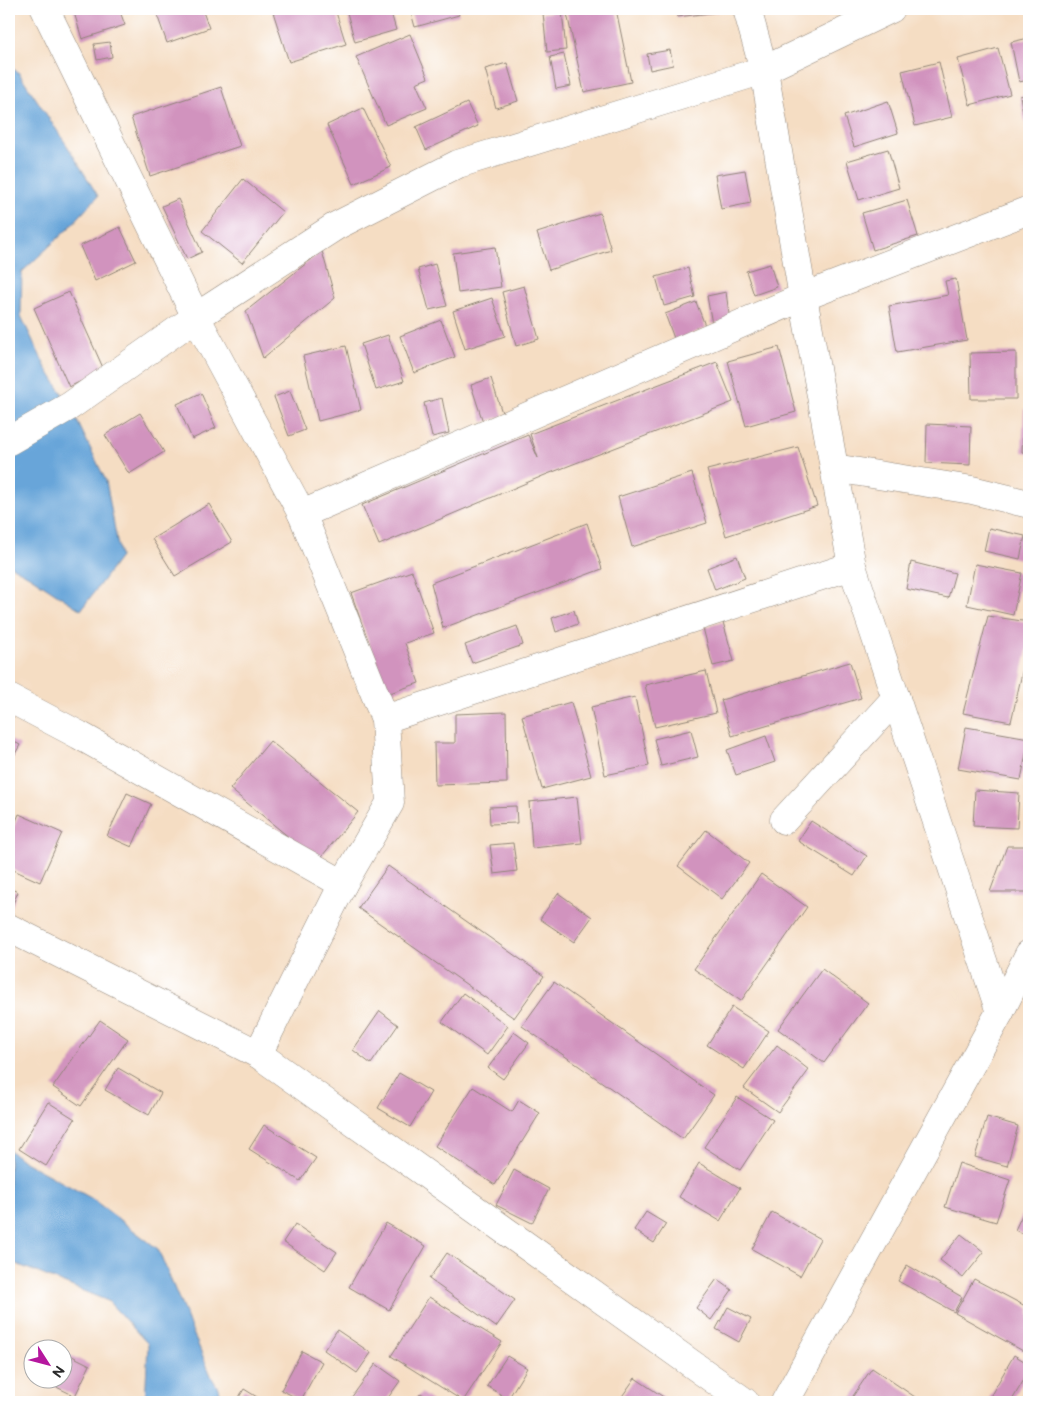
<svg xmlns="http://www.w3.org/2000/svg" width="1038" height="1411" font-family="'Balsamiq Sans',sans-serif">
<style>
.water{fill:#68a5d9;stroke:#4a6882}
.building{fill:#d193be}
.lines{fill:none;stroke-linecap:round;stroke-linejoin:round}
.minor-casing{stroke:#908477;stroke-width:29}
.minor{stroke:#fff;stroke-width:28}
</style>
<rect width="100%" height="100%" fill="#fff"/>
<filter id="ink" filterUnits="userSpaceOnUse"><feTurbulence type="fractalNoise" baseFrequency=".02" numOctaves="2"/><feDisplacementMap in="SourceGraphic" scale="10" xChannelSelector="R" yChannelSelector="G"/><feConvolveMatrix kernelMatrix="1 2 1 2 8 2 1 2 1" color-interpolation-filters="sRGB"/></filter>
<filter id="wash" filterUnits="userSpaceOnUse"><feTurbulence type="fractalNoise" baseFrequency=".0096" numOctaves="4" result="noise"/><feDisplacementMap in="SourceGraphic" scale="20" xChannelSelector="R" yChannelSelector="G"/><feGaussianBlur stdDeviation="1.12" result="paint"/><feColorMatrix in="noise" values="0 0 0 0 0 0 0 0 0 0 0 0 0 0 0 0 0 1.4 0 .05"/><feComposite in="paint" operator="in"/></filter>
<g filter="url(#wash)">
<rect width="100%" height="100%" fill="#f5ddc3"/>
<g class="water">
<path d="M9 66 19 73 70 150 98 196 69 228 22 272 21 316 45 366 70 406 106 481 120 557 81 610 29 576 9 565Z"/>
<path d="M9 1150 23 1161 91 1198 158 1249 212 1378 226 1402H145L148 1344 108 1301 9 1261Z"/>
</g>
<g id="blocks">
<g class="building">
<path d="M73 9H119L125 25 82 39Z"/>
<path d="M155 9H202L209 28 167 43Z"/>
<path d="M272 9H335L346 44 289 62Z"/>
<path d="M346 9H390L396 30 355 42Z"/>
<path d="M410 9H457L459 15 415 27Z"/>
<path d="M566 9H616L631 82 584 92Z"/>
<path d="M676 9H719V12L677 17Z"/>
<path d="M562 11 566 50 547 52 543 13Z"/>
<path d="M410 34 428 78 416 83 427 108 386 125 356 57Z"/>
<path d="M1029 38V80L1019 82 1011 42Z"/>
<path d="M110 42 112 57 97 60 94 44Z"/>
<path d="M998 48 1010 94 970 105 958 59Z"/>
<path d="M670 50 673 65 650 70 647 54Z"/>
<path d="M564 54 571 86 556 89 550 57Z"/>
<path d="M939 62 952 117 915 126 902 71Z"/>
<path d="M507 63 518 101 496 108 485 69Z"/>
<path d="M221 87 240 146 150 176 131 117Z"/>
<path d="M1029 94V138H1028L1020 96Z"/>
<path d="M888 101 898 133 854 147 844 116Z"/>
<path d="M467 103 478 126 426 150 416 127Z"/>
<path d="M363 108 391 167 354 184 327 125Z"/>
<path d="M888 149 899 188 859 200 847 161Z"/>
<path d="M745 170 751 203 721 209 715 175Z"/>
<path d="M243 179 283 212 242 263 202 231Z"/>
<path d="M178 199 202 252 187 259 162 206Z"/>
<path d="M907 200 918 236 873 250 862 213Z"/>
<path d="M600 213 611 250 549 270 537 233Z"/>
<path d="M120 227 136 261 95 281 80 246Z"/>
<path d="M495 247 501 287 458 293 453 253Z"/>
<path d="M322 251 335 298 263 358 246 311Z"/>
<path d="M435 264 447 306 429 310 418 269Z"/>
<path d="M770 264 777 287 754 295 746 271Z"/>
<path d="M688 268 695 297 664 306 656 277Z"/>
<path d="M956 279 967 340 897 352 889 306 948 295 945 281Z"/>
<path d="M524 286 539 339 516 346 502 292Z"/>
<path d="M69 292 104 370 69 387 34 308Z"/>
<path d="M726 292 730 321 712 324 707 296Z"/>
<path d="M492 298 505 336 465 349 453 311Z"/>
<path d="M696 302 706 328 675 341 665 314Z"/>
<path d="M441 320 455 357 414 373 400 336Z"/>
<path d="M388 335 404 381 376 390 361 344Z"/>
<path d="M346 346 361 410 318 421 303 356Z"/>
<path d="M779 347 796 412 746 426 728 361Z"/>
<path d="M1016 352V399H971L970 353Z"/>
<path d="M717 362 733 402 545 475 379 545 362 505 528 435 538 458 530 434Z"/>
<path d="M491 378 503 416 483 422 471 385Z"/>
<path d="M290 391 305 430 289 436 274 397Z"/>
<path d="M201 393 216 428 192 439 177 404Z"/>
<path d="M442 398 449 433 432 437 424 403Z"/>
<path d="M1024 409 1029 410V453L1022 452Z"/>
<path d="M140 413 164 452 129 474 105 435Z"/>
<path d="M927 424 971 426 970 465 926 463Z"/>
<path d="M798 447 817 506 726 536 707 470Z"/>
<path d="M692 473 707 523 632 547 618 497Z"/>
<path d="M209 504 232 542 175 576 152 539Z"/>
<path d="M587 523 602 569 443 628 431 583Z"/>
<path d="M989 528 1025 536 1020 559 984 551Z"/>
<path d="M737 556 745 578 715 590 707 568Z"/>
<path d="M911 562 955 573 948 598 906 589Z"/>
<path d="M975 564 1022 573 1013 615 967 605Z"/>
<path d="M412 571 434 633 405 643 419 683 387 694 351 593Z"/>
<path d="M574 610 578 624 556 632 552 618Z"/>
<path d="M988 616 1029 622V642L1011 722 963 713Z"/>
<path d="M723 622 734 661 713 666 703 628Z"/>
<path d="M517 626 523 645 472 663 465 645Z"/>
<path d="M850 662 861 698 732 736 721 700Z"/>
<path d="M706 671 716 713 655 727 645 685Z"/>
<path d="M635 697 649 766 605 775 591 707Z"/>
<path d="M571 702 591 776 542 789 522 716Z"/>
<path d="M506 712 507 783 435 785 434 743H455V714Z"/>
<path d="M966 727 1029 738 1021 780 958 769Z"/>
<path d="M691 730 698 757 661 766 654 739Z"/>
<path d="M766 736 775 762 736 775 727 750Z"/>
<path d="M9 739 20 745 9 765Z"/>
<path d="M270 741 358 812 318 861 230 789Z"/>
<path d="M975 790 1019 793 1017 828 973 826Z"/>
<path d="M127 793 151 804 132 847 107 836Z"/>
<path d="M577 797 582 843 532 848 529 802Z"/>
<path d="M516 806 517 823 490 824 489 807Z"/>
<path d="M19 814 62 833 40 882 9 868V838Z"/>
<path d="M811 821 867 856 854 876 798 841Z"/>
<path d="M706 830 749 863 722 899 678 866Z"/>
<path d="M513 843 517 871 494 874 490 845Z"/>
<path d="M1007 846H1029V892H990Z"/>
<path d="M388 866 544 976 514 1018 358 908Z"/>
<path d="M761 874 807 907 741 1001 694 969Z"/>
<path d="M9 888 18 892 9 913Z"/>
<path d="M558 893 592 917 574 942 540 919Z"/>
<path d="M822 969 868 1003 824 1063 778 1029Z"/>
<path d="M554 982 714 1095 683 1139 522 1026Z"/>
<path d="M463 993 508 1026 487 1055 442 1022Z"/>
<path d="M732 1007 769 1031 744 1069 707 1045Z"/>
<path d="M380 1011 398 1025 371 1064 353 1050Z"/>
<path d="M100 1020 128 1039 81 1106 53 1087Z"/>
<path d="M514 1032 529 1043 503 1079 488 1068Z"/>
<path d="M777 1045 809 1070 778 1112 744 1088Z"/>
<path d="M118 1068 161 1093 149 1115 105 1090Z"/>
<path d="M399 1073 431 1092 410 1127 378 1108Z"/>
<path d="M473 1087 512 1112 519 1100 540 1113 495 1185 435 1146Z"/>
<path d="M737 1097 773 1120 740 1170 704 1147Z"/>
<path d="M48 1102 75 1119 46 1166 19 1149Z"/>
<path d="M987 1117 1018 1126 1007 1166 975 1157Z"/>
<path d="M264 1125 316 1158 300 1181 249 1149Z"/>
<path d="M699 1163 740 1188 720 1221 679 1197Z"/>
<path d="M959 1163 1010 1180 996 1222 945 1207Z"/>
<path d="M514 1170 549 1189 532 1223 496 1205Z"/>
<path d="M1029 1200V1237L1015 1230Z"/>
<path d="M646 1212 666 1224 654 1243 634 1230Z"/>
<path d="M772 1212 820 1239 800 1276 752 1249Z"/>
<path d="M386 1223 426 1246 389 1310 349 1287Z"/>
<path d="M295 1224 337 1252 325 1270 283 1242Z"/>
<path d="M961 1234 984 1252 963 1278 940 1260Z"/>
<path d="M447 1253 515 1300 496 1327 429 1279Z"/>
<path d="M907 1265 962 1297 954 1312 898 1281Z"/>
<path d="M717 1279 732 1290 711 1320 696 1308Z"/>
<path d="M974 1279 1029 1308V1338L1023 1351 955 1313Z"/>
<path d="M429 1297 502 1342 463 1401 391 1356Z"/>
<path d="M728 1307 751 1319 739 1342 716 1329Z"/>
<path d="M337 1330 371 1353 357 1373 324 1350Z"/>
<path d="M62 1351 90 1365 75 1396 42 1380 43 1378H62Z"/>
<path d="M302 1351 322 1362 301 1400 281 1390Z"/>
<path d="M1014 1355 1029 1364V1371L1011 1402H987Z"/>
<path d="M507 1356 527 1368 508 1399 487 1386Z"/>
<path d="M376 1364 400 1381 385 1402H348Z"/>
<path d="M872 1368 915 1397 912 1402H849Z"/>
<path d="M635 1378 671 1402H618Z"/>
<path d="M244 1389 265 1402H236Z"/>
<path d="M421 1393 433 1402H413Z"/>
</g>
</g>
</g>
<g filter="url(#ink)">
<use href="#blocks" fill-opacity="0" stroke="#908477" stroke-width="1"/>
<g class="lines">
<g class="minor-casing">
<g id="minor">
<path d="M45 9 196 317 302 514 385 719 390 803 343 884 258 1054"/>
<path d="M747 9 764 70 803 297 852 566 1000 1012"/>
<path d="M9 441 70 406 196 317 336 226 458 164 764 70 891 9"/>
<path d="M834 468 972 490 1029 504"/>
<path d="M302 514 803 297 1029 210"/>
<path d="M9 698 79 735 343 884"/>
<path d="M385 719 852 566"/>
<path d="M784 820 896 698"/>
<path d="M9 928 258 1054 745 1402"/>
<path d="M785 1402 1000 1012 1029 954"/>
</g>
</g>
<use href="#minor" class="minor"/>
</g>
</g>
<rect width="1038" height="1411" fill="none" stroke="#fff" stroke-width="30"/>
<g transform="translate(48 1364) rotate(126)"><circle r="24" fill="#ffffff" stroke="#aaaaaa"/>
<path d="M0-4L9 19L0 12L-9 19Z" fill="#b5179e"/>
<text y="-8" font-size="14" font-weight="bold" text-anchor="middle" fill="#2b2b2b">N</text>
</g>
</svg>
